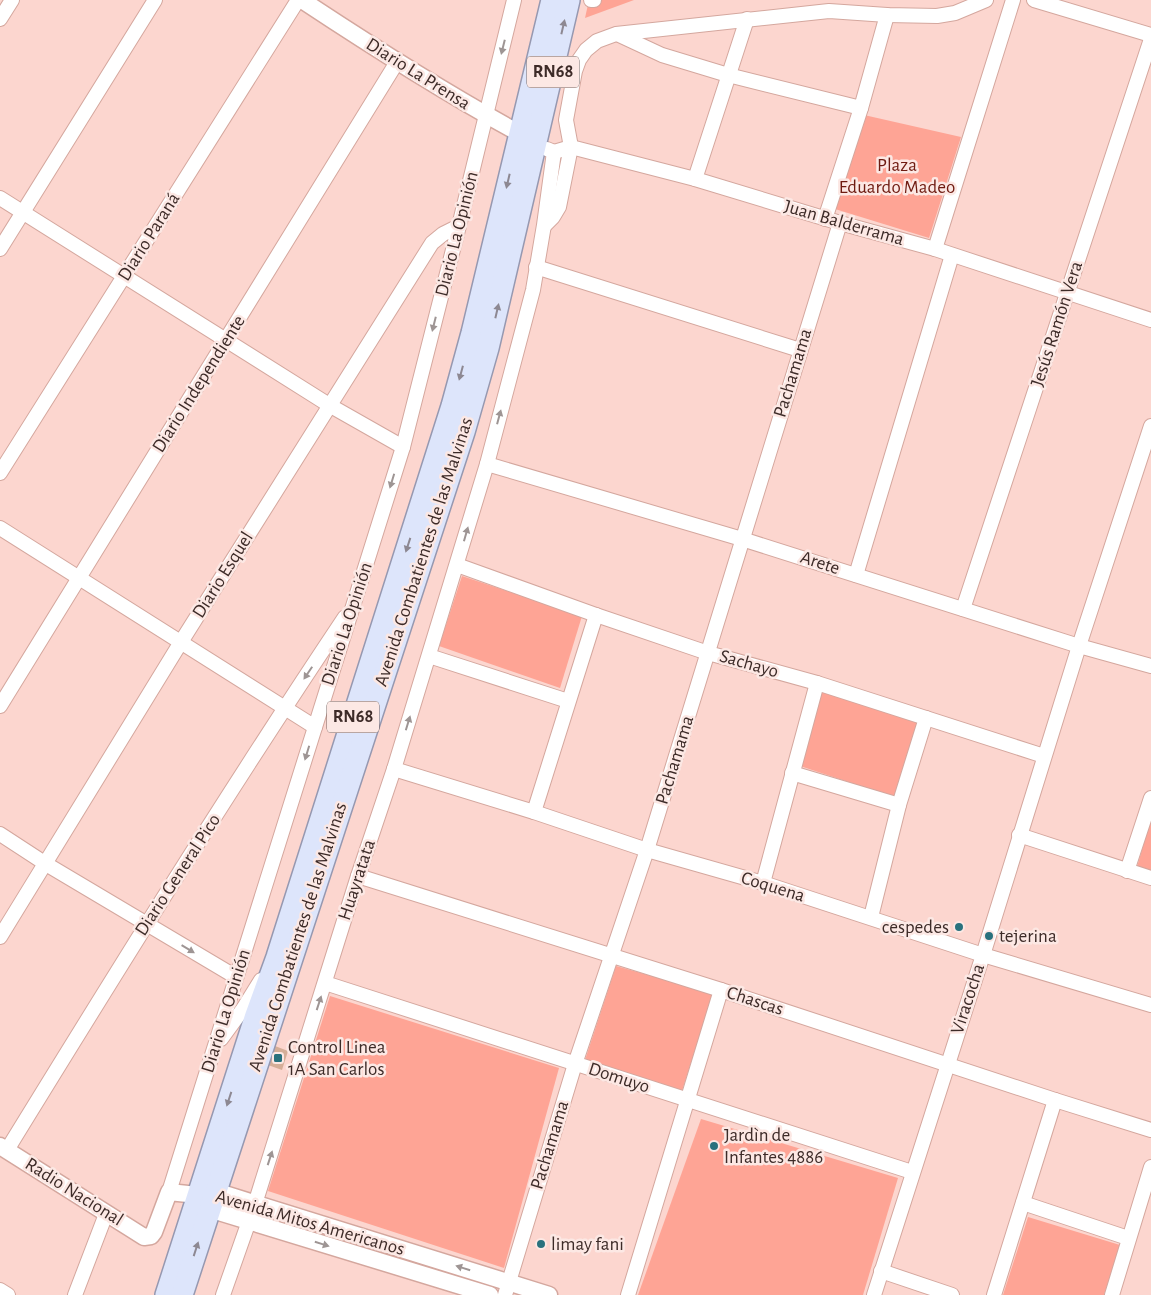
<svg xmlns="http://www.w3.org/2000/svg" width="1151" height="1295" font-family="'Alegreya Sans',sans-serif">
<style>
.green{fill:#fea495}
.building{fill:#d5ae98}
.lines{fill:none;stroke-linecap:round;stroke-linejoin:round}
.minor-casing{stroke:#d4a79e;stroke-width:16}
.tertiary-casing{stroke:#d4a79e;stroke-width:19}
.primary-casing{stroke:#9698b0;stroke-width:24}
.minor{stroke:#fff;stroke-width:14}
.tertiary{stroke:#fff;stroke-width:16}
.primary{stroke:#dde5fb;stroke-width:21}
.oneway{fill:#8d8892}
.oneway2{fill:#9e9594}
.poi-dot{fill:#29717d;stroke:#fce8e4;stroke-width:2}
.labels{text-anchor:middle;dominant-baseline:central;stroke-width:5;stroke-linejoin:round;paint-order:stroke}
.shield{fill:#fce8e4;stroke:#766460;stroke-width:1}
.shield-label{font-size:18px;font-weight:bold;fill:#3d2b28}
.street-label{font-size:19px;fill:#3d2b28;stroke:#fce8e4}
.park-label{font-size:19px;fill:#6f1b11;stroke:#fce8e4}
.poi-label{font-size:19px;fill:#3d2b28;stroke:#fce8e4;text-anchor:start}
</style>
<rect width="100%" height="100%" fill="#fcd6cf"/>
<g class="green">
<path d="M589 0H634L585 18Z"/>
<path d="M864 115 961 137 929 238 835 209Z"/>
<path d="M462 576 582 616 560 688 439 646Z"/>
<path d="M821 690 919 720 894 797 800 766Z"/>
<path d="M1151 818V871L1137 867Z"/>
<path d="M616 966 713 993 682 1091 585 1060Z"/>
<path d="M330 996 559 1068 504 1268 268 1191Z"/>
<path d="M701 1119 898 1178 863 1295H638Z"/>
<path d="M1028 1217 1120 1245 1104 1295H1003Z"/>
</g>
<path class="building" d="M275 1046 288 1051 282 1070 268 1065Z"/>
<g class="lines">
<g class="minor-casing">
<g id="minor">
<path d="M591 0H594"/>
<path d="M1034 0 1151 35"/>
<path d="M0 19 12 0"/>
<path d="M617 34 662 55 728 75 861 108"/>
<path d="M547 149 554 152 571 147 695 179 840 223 935 249 1151 320"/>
<path d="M695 179 747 19"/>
<path d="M0 198 329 405 403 447"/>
<path d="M825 219 861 108 887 15"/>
<path d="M545 225 553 217 559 207 571 147 566 120 575 71 579 60 586 50 597 41 616 34 829 11 887 15 937 16 955 13 986 0"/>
<path d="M0 249 155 0"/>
<path d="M935 249 1013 0"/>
<path d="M536 267 800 350"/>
<path d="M487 464 742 539 1079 646 1151 666"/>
<path d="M0 473 298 0"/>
<path d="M0 528 315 727"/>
<path d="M457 565 596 615 708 653 817 683 1044 756"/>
<path d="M856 575 952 255"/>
<path d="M963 609 1151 39"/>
<path d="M429 656 568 701"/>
<path d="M0 706 397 62"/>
<path d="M394 769 534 812 647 850 763 883 983 955 1151 1005"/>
<path d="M792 773 899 805"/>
<path d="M534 812 596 615"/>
<path d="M0 834 46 864 236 977"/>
<path d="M1019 835 1151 878"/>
<path d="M1127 871 1151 798"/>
<path d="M358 876 721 990 1055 1100 1151 1130"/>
<path d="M763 883 817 683"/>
<path d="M871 917 899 805 926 718"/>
<path d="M0 937 181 642 432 243 443 234 459 226"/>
<path d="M325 983 912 1172"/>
<path d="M221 1039 243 1009 261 980"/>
<path d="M7 1150C117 971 228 792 345 617"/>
<path d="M169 1192 403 447 459 226 514 0"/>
<path d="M1023 1203 1128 1238"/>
<path d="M881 1271 952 1295"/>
<path d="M0 1290 8 1295"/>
<path d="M75 1295 106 1214"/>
<path d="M223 1295 255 1204 358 876 394 769 487 464 533 290 544 225 554 152"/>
<path d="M505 1295 575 1064 647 850 840 223"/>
<path d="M628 1295 721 990"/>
<path d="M874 1295 983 955 1079 646 1151 426"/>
<path d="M994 1295 1055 1100"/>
<path d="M1112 1295 1151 1167"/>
</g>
</g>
<g class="tertiary-casing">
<g id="tertiary">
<path d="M302 0C376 49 450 96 528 138"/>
<path d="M0 1146 144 1237 151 1236 154 1232 169 1192 197 1195 215 1191 549 1295"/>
<path d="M202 1201 209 1209 490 1295"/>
</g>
</g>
<g class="primary-casing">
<g id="primary">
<path d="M166 1295 256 1015 277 957 452 406 472 333 552 0"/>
<path d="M182 1295 464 432 488 348 569 0"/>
</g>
</g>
<use href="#minor" class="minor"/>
<use href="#tertiary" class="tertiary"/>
<use href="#primary" class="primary"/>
</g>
<defs><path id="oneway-solid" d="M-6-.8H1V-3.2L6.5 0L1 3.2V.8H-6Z" transform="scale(1.25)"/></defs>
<g class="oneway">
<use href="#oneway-solid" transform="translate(563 27) rotate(-77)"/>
<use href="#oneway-solid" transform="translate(508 181) rotate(103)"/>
<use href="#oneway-solid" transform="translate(497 311) rotate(-77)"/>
<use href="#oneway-solid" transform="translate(461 373) rotate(105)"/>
<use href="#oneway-solid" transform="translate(408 545) rotate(108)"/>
<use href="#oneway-solid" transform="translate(229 1099) rotate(108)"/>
<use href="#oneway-solid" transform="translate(196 1249) rotate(-72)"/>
</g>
<g class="oneway2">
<use href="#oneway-solid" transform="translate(503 47) rotate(104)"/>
<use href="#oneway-solid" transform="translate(434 324) rotate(104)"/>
<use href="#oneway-solid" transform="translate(499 417) rotate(-75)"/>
<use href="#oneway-solid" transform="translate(392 481) rotate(107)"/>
<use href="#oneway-solid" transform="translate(466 534) rotate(-74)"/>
<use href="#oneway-solid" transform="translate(308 673) rotate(124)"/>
<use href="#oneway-solid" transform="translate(408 723) rotate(-73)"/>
<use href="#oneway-solid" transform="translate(307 753) rotate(107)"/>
<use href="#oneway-solid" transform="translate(188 949) rotate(31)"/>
<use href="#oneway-solid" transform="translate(319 1003) rotate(-72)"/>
<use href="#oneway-solid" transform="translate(270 1158) rotate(-72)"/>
<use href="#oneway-solid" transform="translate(322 1244) rotate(17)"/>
<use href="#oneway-solid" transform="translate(463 1268) rotate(-163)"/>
</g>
<g class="poi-dot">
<circle cx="959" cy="927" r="5"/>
<circle cx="989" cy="936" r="5"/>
<rect x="273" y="1053" width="10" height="10" rx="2.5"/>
<circle cx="714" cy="1146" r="5"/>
<circle cx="541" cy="1244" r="5"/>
</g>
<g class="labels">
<g class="shield">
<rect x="527" y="56.5" width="52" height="31" rx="4"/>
<rect x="327" y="701.5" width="52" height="31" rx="4"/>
</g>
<g class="shield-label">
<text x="553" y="72">RN68</text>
<text x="353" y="717">RN68</text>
</g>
<g class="street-label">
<text transform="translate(418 74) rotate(32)">Diario La Prensa</text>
<text transform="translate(844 223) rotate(16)">Juan Balderrama</text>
<text transform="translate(457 234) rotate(-76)">Diario La Opinión</text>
<text transform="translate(149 237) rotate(-58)">Diario Paraná</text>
<text transform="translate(1057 324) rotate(-72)">Jesús Ramón Vera</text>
<text transform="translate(793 373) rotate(-73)">Pachamama</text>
<text transform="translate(199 384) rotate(-58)">Diario Independiente</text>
<text transform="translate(424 552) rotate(-72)">Avenida Combatientes de las Malvinas</text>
<text transform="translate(820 563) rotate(18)">Arete</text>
<text transform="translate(223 575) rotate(-58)">Diario Esquel</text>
<text transform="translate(347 624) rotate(-72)">Diario La Opinión</text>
<text transform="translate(749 664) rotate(16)">Sachayo</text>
<text transform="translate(675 760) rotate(-73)">Pachamama</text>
<text transform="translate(178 875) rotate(-57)">Diario General Pico</text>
<text transform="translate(357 880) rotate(-72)">Huayratata</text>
<text transform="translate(773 887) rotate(17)">Coquena</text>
<text transform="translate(298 937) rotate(-72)">Avenida Combatientes de las Malvinas</text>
<text transform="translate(968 999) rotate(-72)">Viracocha</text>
<text transform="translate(755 1001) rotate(18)">Chascas</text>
<text transform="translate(226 1011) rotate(-73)">Diario La Opinión</text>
<text transform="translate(619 1078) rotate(18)">Domuyo</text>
<text transform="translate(550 1145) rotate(-73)">Pachamama</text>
<text transform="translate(74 1192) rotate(32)">Radio Nacional</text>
<text transform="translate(310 1223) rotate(16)">Avenida Mitos Americanos</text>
</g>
<g class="park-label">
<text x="897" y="165">Plaza<tspan x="897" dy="22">Eduardo Madeo</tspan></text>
</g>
<g class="poi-label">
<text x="949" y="927" text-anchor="end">cespedes</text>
<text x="999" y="936">tejerina</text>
<text x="288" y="1047">Control Linea<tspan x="288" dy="22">1A San Carlos</tspan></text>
<text x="724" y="1135">Jardìn de<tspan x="724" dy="22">Infantes 4886</tspan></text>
<text x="551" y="1244">limay fani</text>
</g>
</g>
</svg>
